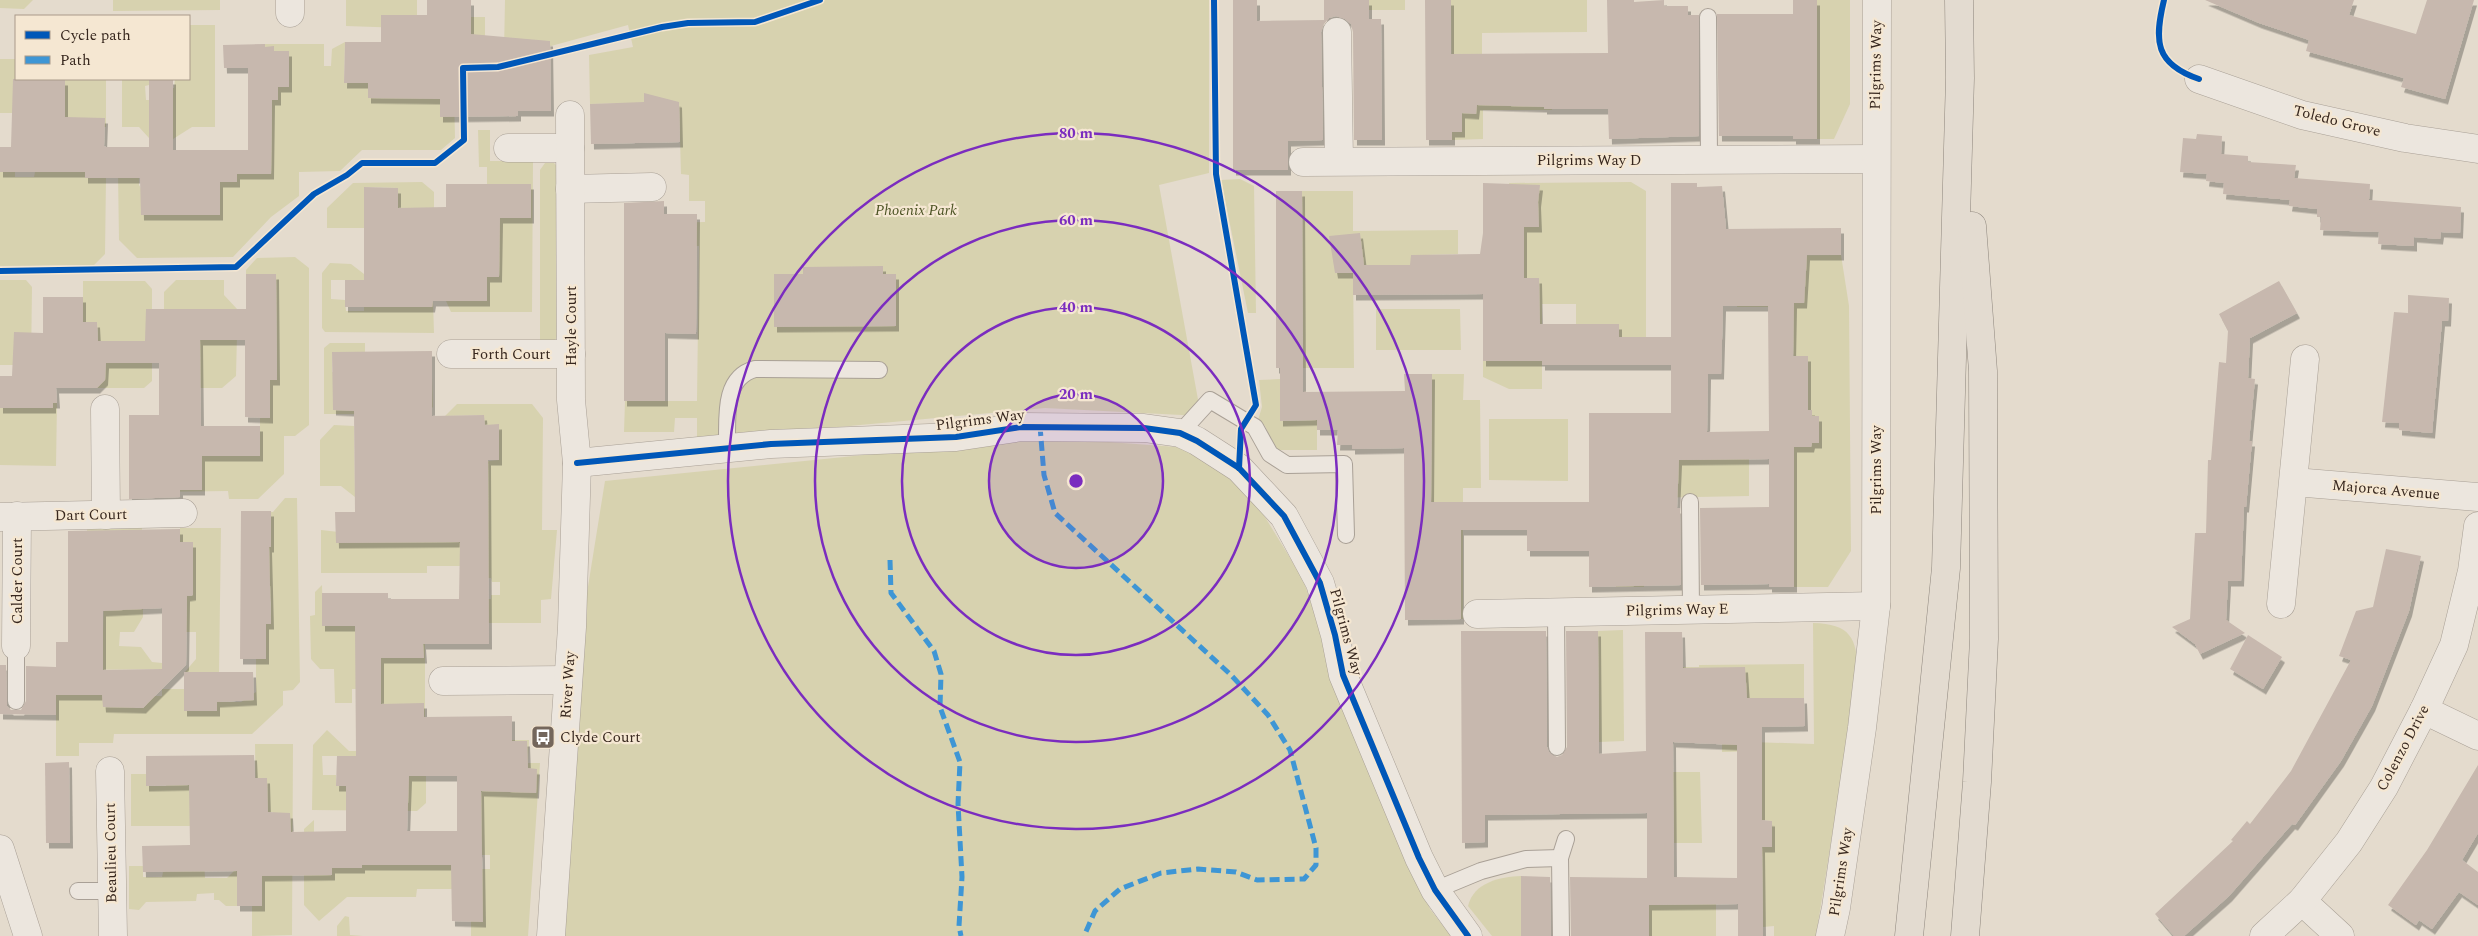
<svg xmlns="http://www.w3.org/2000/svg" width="2478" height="936" font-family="Spectral,serif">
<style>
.green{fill:#d7d2af}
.building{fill:#c7b8ae;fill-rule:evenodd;filter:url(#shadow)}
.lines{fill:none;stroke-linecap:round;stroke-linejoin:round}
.service-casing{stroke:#a9a096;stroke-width:18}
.minor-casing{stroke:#a9a096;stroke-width:29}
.primary-casing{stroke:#8e867d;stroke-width:29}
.service{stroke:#ece6de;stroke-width:16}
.minor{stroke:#ece6de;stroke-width:28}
.primary{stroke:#e3dbd0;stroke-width:28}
.quiet{stroke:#3e96d5;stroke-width:5;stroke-dasharray:10 5;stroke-linecap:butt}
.cycleway-casing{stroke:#f5e7d2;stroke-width:9}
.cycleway{stroke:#0057b8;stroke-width:6}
.ring{fill:none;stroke:#7b2cbf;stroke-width:2.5}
.labels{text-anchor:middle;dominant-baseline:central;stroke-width:4.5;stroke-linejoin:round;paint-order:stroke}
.street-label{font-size:15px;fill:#37271e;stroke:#f5e7d2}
.park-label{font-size:15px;font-style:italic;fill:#4d5425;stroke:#f5e7d2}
.poi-label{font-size:15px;fill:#37271e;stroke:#f5e7d2;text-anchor:start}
.centre{fill:#7b2cbf;stroke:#f5e7d2;stroke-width:2.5}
.ring-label{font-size:15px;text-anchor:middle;font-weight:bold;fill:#7b2cbf;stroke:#f5e7d2;stroke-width:4.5;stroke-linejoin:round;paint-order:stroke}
</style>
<defs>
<filter id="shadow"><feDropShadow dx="3" dy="5.5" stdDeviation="0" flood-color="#0004"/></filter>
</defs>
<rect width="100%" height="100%" fill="#e4dbcd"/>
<g class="green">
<path d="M0 0H33L24 9 0 8Z"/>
<path d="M113 0H220V10L113 11Z"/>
<path d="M346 0H417V15L404 28 346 26Z"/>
<path d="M505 0H1209V173L1159 185 1201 416 1045 408 697 440V418H675L674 432H624L625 401H697L699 246 664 245V223L705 222V201H689V175L681 174 679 102 590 104 589 55 633 47 628 25 529 52 504 51Z"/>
<rect x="1334" y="0" width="71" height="10"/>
<path d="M1451 0H1587V32L1482 33V68L1552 89V110H1483V139L1452 140V132H1462V115H1452Z"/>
<path d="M1817 0H1850V104L1834 139H1817Z"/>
<path d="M466 17H485V64L442 54Z"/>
<path d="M189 25H215V127H192L173 139V101L164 88H174L175 79H189Z"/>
<path d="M345 42 344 83H368V93L454 92 455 138 441 150H362L340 171 299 172V196L271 217 233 257 137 258 119 240 118 173H139V185L142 190 222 178 223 182H237V174L271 173 272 100H278V87H289V68H265L274 47H265V44H324V66H331L332 49Z"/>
<path d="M0 59H16V79H24V113H0Z"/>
<path d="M54 79H106V127H82L65 136V81Z"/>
<path d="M122 79H149V85L145 86 146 100H149V138L139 127H122Z"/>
<path d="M478 130H490V161H533L532 312H451L446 301 487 277 499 276V257H487V167H479Z"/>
<path d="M545 163H554L558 167 559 333 554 342 540 341V170Z"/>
<path d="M15 166V177H34L35 172H72L85 167V178H106L105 254 94 265 0 266V172Z"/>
<path d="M1240 179 1254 186 1256 313H1248L1221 180Z"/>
<path d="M422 182 434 192V264L398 209V188L364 187V228H327V208L353 183Z"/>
<path d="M1631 182 1646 191V337H1576V304H1542V389H1509L1483 377V361H1510L1509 183Z"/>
<path d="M1302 191H1353V231L1458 230V254L1425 255V265L1353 266 1354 368H1303Z"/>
<path d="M1841 255 1849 306 1851 551 1828 587H1794V447H1811L1812 443 1819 442V416H1812V410H1794L1793 307H1737V256Z"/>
<path d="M295 257 309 268V425L295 436H284V474L258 499H229L228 491 152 492V443L260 445V418H270V380H277L276 274H246V270L257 258Z"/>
<path d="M330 263 351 264 364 274V280H331V299L345 300 346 311H364V295L433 301 434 333 325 332 322 328V273Z"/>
<path d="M0 280H26L32 287 31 365H0Z"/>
<path d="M176 280H224V295L237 309H164V292Z"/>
<path d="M83 281H145L152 289V381L144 388H91L98 342 97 322H83Z"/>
<path d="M1376 309H1460L1461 350H1376Z"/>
<path d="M237 335 236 376 222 388H164V341L201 340Z"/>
<path d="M330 343H365V352H332V372L432 378 433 407 425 414H324V348Z"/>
<path d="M1432 374H1464L1463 400H1480L1481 488H1463V619H1442L1431 515Z"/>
<path d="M1280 379V421L1317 420V450H1276L1265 426 1258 420 1262 407 1259 380Z"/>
<path d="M22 403H57L56 466 0 465V408Z"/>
<path d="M457 404H532L543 418 542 530H557L551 599 541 600V623H479V599H491V595H500V582H492L491 578H479L488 509V461L499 460V441H485L484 415 445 416Z"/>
<path d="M1489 419H1568V481L1489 480Z"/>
<path d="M334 425 354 426 355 497 341 486H320V440Z"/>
<path d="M1042 437 1190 448 1246 486 1303 579 1332 666 1430 909 1451 936H562L582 624 605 481Z"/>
<path d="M1749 459V496L1643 498 1644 587H1616L1617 538 1643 460Z"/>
<path d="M285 498H297L300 682 293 690 283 691V705L252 734H114L113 743H79V756H56V688L116 695 136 708H143L147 704V696H162V689H184L219 697 220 702H241L256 692V659H266V624H271V603L261 547 271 546V525L260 511 273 512Z"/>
<path d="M87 527H142L143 617 134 632H120L119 646 141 647 152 662 162 663V669L79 670 103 632 104 596 87 540Z"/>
<path d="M180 528H221L219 672 184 673 196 659V632H186L187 596H192L193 542H180Z"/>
<path d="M321 530 427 542H453L464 531V566H427V573H321Z"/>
<path d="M322 585 323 626 425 624V721L379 740 381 659 356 689H352V703H335L334 669H320L311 659 310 616 315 615V592Z"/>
<path d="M1813 623C1850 624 1857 637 1858 673L1816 936H1774V926L1763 927 1762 847 1772 821 1762 820 1761 751 1722 752V741L1814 744Z"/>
<path d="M1623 630 1624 741 1599 742 1598 631Z"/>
<path d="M1804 664V698H1700L1672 667H1699V665Z"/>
<path d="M327 730 349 751H356V756H322L323 775H336V786H346V794H356L390 776H426V803L417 811 312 810 313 745Z"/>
<path d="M478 740H529L528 763H540L528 936H471V921L481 869H490V855H470Z"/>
<path d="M255 744H293L292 935 252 936V906L273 829V812H256Z"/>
<path d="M1673 772H1700L1702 843H1674Z"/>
<path d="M131 774H146V786H166V780H201L202 826H131Z"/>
<path d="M314 820V850L383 865H447L456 855V889H417L416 897H347L319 921 304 905V829Z"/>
<path d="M204 860 205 878H227L237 868V906H226L219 900H214V893L197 894 196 901 146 902 139 910 129 909V866H143V877H162L163 872Z"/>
<path d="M1521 876V936H1492L1468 906C1474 882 1500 877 1521 876Z"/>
<path d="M1716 904V936H1610L1611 905Z"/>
<path d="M345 916 349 917 350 935 363 936H337V926Z"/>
</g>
<g class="building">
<path d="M427 0H471V34L550 41 551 111H518V116L440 117V99L368 98V83H344L345 42H381V15H427Z"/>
<path d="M1233 0H1257V21L1324 20V0H1369V19H1381L1382 140H1354L1353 32 1351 24 1345 19 1336 16 1329 18 1324 24 1321 32 1323 140 1288 141V170H1233Z"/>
<path d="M1425 0H1451V54L1608 53 1607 0H1634V2L1664 0V6H1688V15H1699V136L1609 139 1608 109H1544V107L1477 105 1476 114 1462 113V132H1452V140H1426Z"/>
<path d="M1793 0H1817V139H1793V136H1719L1717 14H1793Z"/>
<path d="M2205 0H2354L2349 15 2416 34 2427 0H2474L2445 99 2401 87 2404 78 2306 51 2309 40 2259 23Z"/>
<path d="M265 44V47L274 46V51H289V87H278V100H272L271 174H237V182H220V215H141L140 178H85V172H0V147H11L13 79 65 80V117L105 118 104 146 106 147H149V79H173V150H248V68H224L223 45Z"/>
<path d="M644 93 679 102 680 142 591 144 590 104 644 102Z"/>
<path d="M2197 134 2222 136 2221 154 2248 156V162L2296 165 2294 178 2370 184 2369 200 2461 207 2460 233 2441 232 2440 239 2414 237V246L2378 244 2379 232 2320 230 2321 217H2317V209L2289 206 2290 200 2223 194 2224 183 2206 181 2207 174 2180 172 2183 138 2196 139Z"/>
<path d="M1483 183 1540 185 1538 202 1539 227H1524V278H1539L1540 324H1619V337H1671V183H1697V187L1722 186 1726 229 1841 228V255H1807L1804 303H1794L1793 356H1808V410H1812V416H1819V443H1812L1811 447H1794V587H1769V584L1701 585 1700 508 1769 507V459L1679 460 1677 508H1680L1681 585 1589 587V551H1527V530H1461V619L1405 620 1404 448 1352 449V445H1337L1338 430H1317V420L1280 421V368H1276V191H1302L1303 392 1405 391 1404 374H1432L1431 502H1589V413H1671V365H1542V361H1483V294L1353 295V273H1335L1329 236 1360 233 1364 265H1410L1411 255 1480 254 1483 233ZM1723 306H1768L1769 431 1707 432 1708 374H1721Z"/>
<path d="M446 184H531V218H500L499 277H487V301H433L432 307H345V280H364V187L398 188V208L446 207Z"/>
<path d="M664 201V214H697L696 334 665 333V401H624V203Z"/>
<path d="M883 266V274H896V326L774 327V274H803V267Z"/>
<path d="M246 274H276L277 380H270V418L245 417V340H200L201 426H260V456H202V490H180V497L129 499V415H159V363H106L105 380 97 388H56L57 403H53V408H0V376H12L14 332 43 333V297H83V322H97L98 341H145L146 309H246Z"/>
<path d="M2279 281 2297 313 2250 338 2248 378 2255 379 2249 441H2252L2246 507H2244L2241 581H2228L2226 620 2245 633 2200 654 2195 644 2172 627 2190 619 2195 533H2206L2208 460H2211L2219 362 2226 363 2228 331 2219 314Z"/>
<path d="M2408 295 2449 298 2448 321H2442L2432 433 2399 430V423L2382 422 2394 312 2408 313Z"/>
<path d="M432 351V416L484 415 485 425 499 424V460H488L489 644H423L424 658H381V704L424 703V717L512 716V741H527L528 768 537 769 536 793 481 791 483 922 452 921 451 865H362V868H332V875L262 876V906H237V871L143 872 142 846 190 845 189 785 146 786V756L254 755 255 778H267L268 812 290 813 291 832 346 831V786H336L337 756H356L355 626H322V593H388V599H459L460 542 336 543 335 512H355L354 411 333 410 332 352ZM409 776H457V831H407Z"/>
<path d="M241 511H271V547H269L271 624H266V659H240Z"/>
<path d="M180 529V542H193V595L187 596 186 665 143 708 103 707 102 695H56V715L0 714V665H6L7 706 11 710H21L26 701V666L56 667V642H68V531ZM162 608V669L103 670V611Z"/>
<path d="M2386 549 2421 556 2409 611 2372 706 2341 761 2295 825 2292 824 2229 896 2184 936H2174L2155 914 2233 841 2231 840 2247 821 2250 824 2291 771 2351 660 2339 656 2356 611 2373 607Z"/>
<path d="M1461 631H1546L1547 747 1549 752 1557 757 1562 755 1567 747 1566 631H1598L1599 754 1646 751 1645 632H1682L1683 668 1745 667 1747 698H1804L1805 726 1762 727V820L1772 821V847H1762L1763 936H1738V904L1649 905V936H1571L1570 877 1647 878V813L1485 815V842L1462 843ZM1673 742 1737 745V878L1674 877Z"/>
<path d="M2248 635 2282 657 2263 689 2230 669Z"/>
<path d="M184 672H253L254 700 217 702V711H184Z"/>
<path d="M69 762 70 843H46L45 763Z"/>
<path d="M2478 765V833L2462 860 2478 872V905L2459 892 2432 929 2419 920 2416 925 2388 905 2427 850Z"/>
<path d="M1521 876 1550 877 1551 936H1521Z"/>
</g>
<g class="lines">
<g class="service-casing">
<g id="service">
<path d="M1708 17 1709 159"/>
<path d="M1180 433 1210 400 1255 427 1270 454 1287 465 1344 464 1346 535"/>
<path d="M727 449C728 422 721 378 755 369L879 370"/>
<path d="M1690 502 1691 609"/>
<path d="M1556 612 1557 747"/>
<path d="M16 701V646"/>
<path d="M1435 890 1481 871 1526 859 1560 858"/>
<path d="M78 891H112"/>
<path d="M1561 936 1560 858 1566 839"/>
</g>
</g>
<g class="minor-casing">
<g id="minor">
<path d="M290 13V0"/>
<path d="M1337 32 1339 161"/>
<path d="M2199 79 2302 115 2405 138 2478 149"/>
<path d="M508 148H570"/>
<path d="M1303 162 1875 159"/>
<path d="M570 189 652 187"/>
<path d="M451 354H571"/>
<path d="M105 409 106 515"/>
<path d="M577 463 771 444 956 437 1021 427 1144 428 1180 433 1197 441 1239 468 1284 516 1320 583 1335 635 1343 675 1419 858 1435 890 1468 936"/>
<path d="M2294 482 2478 497"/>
<path d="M0 517 183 513"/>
<path d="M2281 604 2305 359"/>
<path d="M1477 614 1876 606"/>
<path d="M16 646 17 516"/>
<path d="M443 681 568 680"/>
<path d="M2424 710 2478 736"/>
<path d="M110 771 113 936"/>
<path d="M0 849 28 936"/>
<path d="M2302 901 2340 936"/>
<path d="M551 936 572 627 577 463 571 400 570 115"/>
<path d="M1830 936 1836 908 1862 728 1876 606 1877 0"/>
<path d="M2264 936 2302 901 2349 842 2384 787 2424 710 2454 645 2472 571 2478 526"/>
</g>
</g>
<g class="primary-casing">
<g id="primary">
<path d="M1909 936 1946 568 1960 78 1959 0"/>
<path d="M1965 936 1977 782 1984 639 1983 371 1972 226"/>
</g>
</g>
<use href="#service" class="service"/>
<use href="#minor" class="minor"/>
<use href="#primary" class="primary"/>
<g class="quiet">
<path d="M1040 426 1044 475 1055 513 1231 675 1268 715 1290 750 1316 848V865L1304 879 1257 880 1236 872 1198 869 1161 873 1120 889 1095 911 1084 936"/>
<path d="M890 560 891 593 934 651 941 674 940 707 960 762 958 804 962 877 959 926 961 936"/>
</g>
<g class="cycleway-casing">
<g id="cycleway">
<path d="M1214 0 1216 174 1256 405 1241 429 1239 468"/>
<path d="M2164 0C2154 41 2155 64 2199 79"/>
<path d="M0 271 236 267 314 194 347 175 362 163H435L464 140 463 68 498 67 662 27 688 23 755 22 820 0"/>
<path d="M577 463 771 444 956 437 1021 427 1144 428 1180 433 1197 441 1239 468 1284 516 1320 583 1335 635 1343 675 1419 858 1435 890 1468 936"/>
</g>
</g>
<use href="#cycleway" class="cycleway"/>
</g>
<circle cx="1076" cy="481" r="87" fill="#7b2cbf" fill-opacity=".12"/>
<g class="ring">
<circle cx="1076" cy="481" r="87"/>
<circle cx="1076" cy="481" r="174"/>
<circle cx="1076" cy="481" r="261"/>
<circle cx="1076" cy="481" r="348"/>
</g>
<defs>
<g id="bus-square" transform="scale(1.25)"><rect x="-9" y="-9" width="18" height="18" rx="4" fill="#74665b" stroke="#f5e7d2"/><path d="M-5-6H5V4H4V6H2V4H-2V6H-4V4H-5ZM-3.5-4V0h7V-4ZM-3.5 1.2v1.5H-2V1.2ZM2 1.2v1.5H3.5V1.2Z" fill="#fff"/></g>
</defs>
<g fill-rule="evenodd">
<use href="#bus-square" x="543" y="737"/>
</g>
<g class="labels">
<g class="street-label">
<text transform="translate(1876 65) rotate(-89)">Pilgrims Way</text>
<text transform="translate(2337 121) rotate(14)">Toledo Grove</text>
<text x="1589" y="160">Pilgrims Way D</text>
<text transform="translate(571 326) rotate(-90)">Hayle Court</text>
<text x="511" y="354">Forth Court</text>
<text transform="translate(980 420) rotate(-7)">Pilgrims Way</text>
<text transform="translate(1876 470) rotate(-90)">Pilgrims Way</text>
<text transform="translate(2386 490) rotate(5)">Majorca Avenue</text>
<text transform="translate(91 515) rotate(-1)">Dart Court</text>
<text transform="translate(17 581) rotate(-90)">Calder Court</text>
<text transform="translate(1677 610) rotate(-1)">Pilgrims Way E</text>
<text transform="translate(1346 632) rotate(75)">Pilgrims Way</text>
<text transform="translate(568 685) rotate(-86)">River Way</text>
<text transform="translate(2403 748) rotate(-62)">Colenzo Drive</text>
<text transform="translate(111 853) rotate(-91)">Beaulieu Court</text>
<text transform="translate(1841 872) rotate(-81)">Pilgrims Way</text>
</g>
<g class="park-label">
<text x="916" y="210">Phoenix Park</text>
</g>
<g class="poi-label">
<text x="560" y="737">Clyde Court</text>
</g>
</g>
<circle cx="1076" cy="481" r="8" class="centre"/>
<g class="ring-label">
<text x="1076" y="138">80 m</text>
<text x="1076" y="225">60 m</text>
<text x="1076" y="312">40 m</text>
<text x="1076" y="399">20 m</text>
</g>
<rect x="15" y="15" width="175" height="65" fill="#f5e7d2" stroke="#a99a8a"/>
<rect x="25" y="31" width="25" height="8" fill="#0057b8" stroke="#a99a8a"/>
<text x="60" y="40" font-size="15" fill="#37271e">Cycle path</text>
<rect x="25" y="56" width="25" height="8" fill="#3e96d5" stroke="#a99a8a"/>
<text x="60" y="65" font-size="15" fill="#37271e">Path</text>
</svg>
